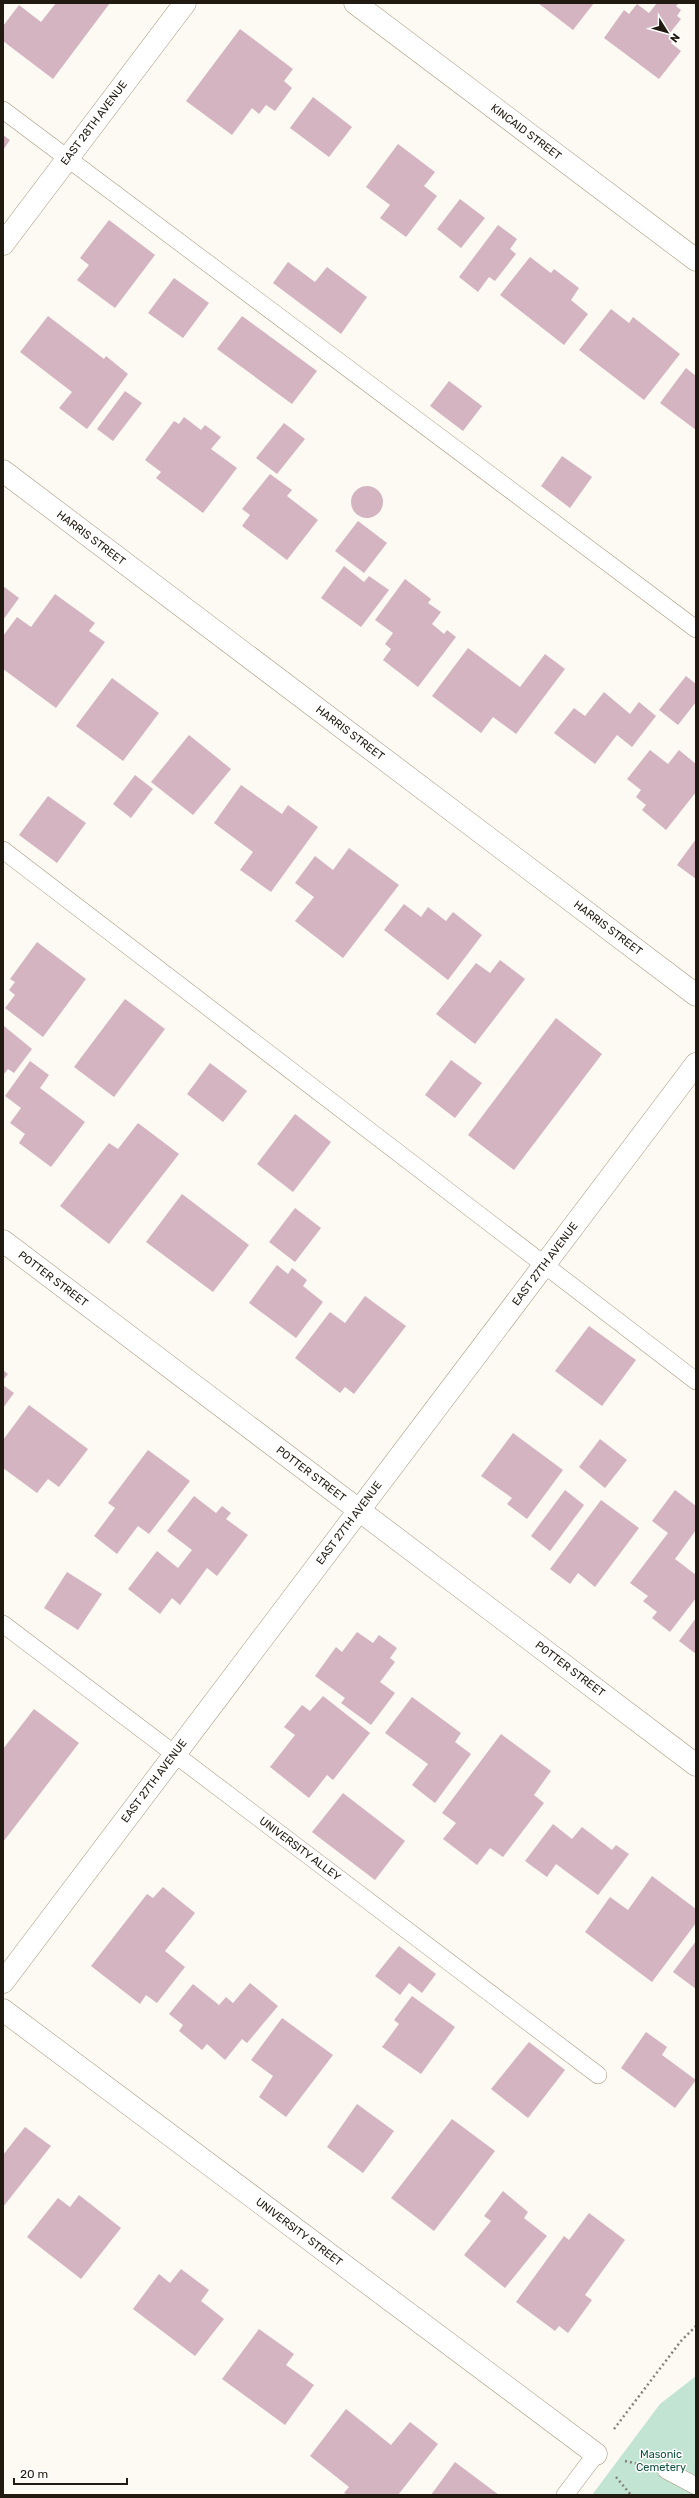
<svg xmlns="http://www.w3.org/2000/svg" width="699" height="2498" font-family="Rubik,sans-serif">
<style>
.green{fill:#c2e4d2}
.building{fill:#d5b4c1}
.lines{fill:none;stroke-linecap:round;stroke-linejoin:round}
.lane-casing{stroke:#a6947a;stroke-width:18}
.street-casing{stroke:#a6947a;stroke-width:23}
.path{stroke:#858078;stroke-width:2.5;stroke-dasharray:2 3;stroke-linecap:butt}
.lane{stroke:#fff;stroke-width:17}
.street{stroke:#fff;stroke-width:22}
.labels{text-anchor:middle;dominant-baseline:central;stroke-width:3;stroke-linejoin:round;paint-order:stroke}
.street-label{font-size:11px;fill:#211a10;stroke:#fff}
.park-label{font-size:11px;fill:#0d543a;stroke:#fff}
</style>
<rect width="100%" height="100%" fill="#fdfaf4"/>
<path class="green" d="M696 2376V2495H592L660 2404Z"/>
<g class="building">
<path d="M56 3H110L53 79 3 41V26L19 5 41 22Z"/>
<path d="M538 3H594L573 30Z"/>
<path d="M657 3H679L676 6 681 10 677 16 681 19 669 34 674 38 671 43 681 51 659 79 604 38 624 10 629 14 637 4 649 13Z"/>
<path d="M240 29 293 69 284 81 292 88 275 111 266 105 259 114 252 108 232 135 186 101Z"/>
<path d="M313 97 352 127 329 157 290 128Z"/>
<path d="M3 135 10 140 3 150Z"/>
<path d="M398 144 435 172 424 186 437 196 406 237 380 218 390 205 366 187Z"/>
<path d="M460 199 485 218 461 248 437 229Z"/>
<path d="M109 220 155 255 115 308 77 280 89 265 80 258Z"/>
<path d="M498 225 517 239 510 249 516 254 495 281 489 277 478 292 459 277Z"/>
<path d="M530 257 551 273 554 269 579 288 571 300 588 314 564 345 500 295Z"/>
<path d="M288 262 315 282 327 267 367 297 341 334 273 283Z"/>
<path d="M174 278 209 303 183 338 148 313Z"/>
<path d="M611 309 629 323 633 317 680 354 644 400 579 350Z"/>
<path d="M48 316 104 359 106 356 128 374 87 429 59 408 72 392 20 352Z"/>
<path d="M242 316 317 371 292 404 217 349Z"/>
<path d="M686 368 696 376V430L660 403Z"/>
<path d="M449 381 482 406 463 431 430 406Z"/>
<path d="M125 391 142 403 113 441 97 429Z"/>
<path d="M184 417 201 430 205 425 221 437 211 449 237 468 203 513 156 478 161 472 145 460 174 421 179 424Z"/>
<path d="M284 423 305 439 277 474 256 458Z"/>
<path d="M562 456 592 477 570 508 541 486Z"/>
<path d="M270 474 292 490 287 496 318 520 287 560 242 526 250 515 242 509Z"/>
<circle cx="367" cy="502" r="16"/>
<path d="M358 521 387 543 364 573 335 551Z"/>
<path d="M344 566 364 582 369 576 389 590 361 627 321 598Z"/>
<path d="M405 579 431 599 428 603 441 612 432 624 444 634 447 630 456 637 418 687 383 660 391 649 385 644 393 633 375 620Z"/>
<path d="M3 586 19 598 3 620Z"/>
<path d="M55 594 95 623 89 631 105 642 56 708 3 669V636L17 617 31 627Z"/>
<path d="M468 648 520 687 545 654 565 669 516 734 493 717 481 733 432 696Z"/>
<path d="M686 676 696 684V702L678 725 659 710Z"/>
<path d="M112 678 159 713 123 761 76 726Z"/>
<path d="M604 692 630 714 639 702 656 716 632 747 617 735 595 764 554 733 574 708 585 716Z"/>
<path d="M189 735 231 769 193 815 151 782Z"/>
<path d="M650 750 668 764 679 750 696 764V792L666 830 642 810 646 805 636 797 641 790 627 779Z"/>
<path d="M135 775 153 789 131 818 113 804Z"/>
<path d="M241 785 282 814 288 805 318 827 271 892 240 870 253 852 214 823Z"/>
<path d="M48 796 86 823 57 863 19 835Z"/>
<path d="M696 839V879L677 865Z"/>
<path d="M349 848 399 885 343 958 295 921 314 897 295 883 315 856 333 870Z"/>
<path d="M404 904 421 917 428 907 446 921 453 912 482 935 448 980 384 930Z"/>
<path d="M37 942 86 979 43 1037 5 1008 15 995 9 990 15 982 10 979Z"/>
<path d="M500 960 525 979 475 1044 436 1014 476 963 490 973Z"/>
<path d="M125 999 165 1029 114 1097 74 1067Z"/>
<path d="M556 1018 602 1054 514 1170 468 1135Z"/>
<path d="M4 1026 32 1049 14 1073 8 1069 3 1075Z"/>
<path d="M451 1060 482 1083 455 1118 425 1095Z"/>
<path d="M30 1061 49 1075 40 1088 85 1122 51 1167 19 1143 25 1134 10 1123 21 1108 5 1096Z"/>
<path d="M210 1063 247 1091 223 1122 187 1094Z"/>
<path d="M295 1114 331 1142 293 1192 257 1164Z"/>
<path d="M138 1123 179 1154 109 1244 60 1206 109 1143 118 1149Z"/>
<path d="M182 1194 249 1245 213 1292 146 1242Z"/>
<path d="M295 1208 321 1228 295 1262 269 1242Z"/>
<path d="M277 1265 288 1274 292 1268 307 1280 303 1286 323 1302 296 1338 249 1303Z"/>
<path d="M365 1296 406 1326 354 1394 345 1387 340 1393 295 1358 330 1312 345 1323Z"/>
<path d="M589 1326 636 1360 602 1406 555 1371Z"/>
<path d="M3 1370 8 1374 3 1380Z"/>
<path d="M3 1385 14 1393 3 1408Z"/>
<path d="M29 1405 88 1449 59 1487 48 1479 37 1493 3 1468V1440Z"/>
<path d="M513 1433 563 1470 527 1519 507 1504 512 1498 481 1476Z"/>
<path d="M600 1439 627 1460 605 1488 579 1467Z"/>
<path d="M148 1450 190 1481 149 1534 138 1526 117 1554 94 1536 115 1508 108 1503Z"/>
<path d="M565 1490 584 1505 550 1551 531 1536Z"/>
<path d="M675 1490 696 1506V1530L675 1559 696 1575V1598L670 1632 652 1618 657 1612 643 1601 648 1596 630 1583 668 1533 652 1521Z"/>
<path d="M194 1496 216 1513 222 1506 231 1513 226 1519 248 1535 217 1576 207 1568 180 1605 172 1598 160 1614 128 1589 157 1551 178 1568 192 1550 167 1531Z"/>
<path d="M601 1500 639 1528 595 1587 578 1573 570 1584 550 1569Z"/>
<path d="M67 1572 102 1594 78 1630 44 1608Z"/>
<path d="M696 1618V1654L679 1641Z"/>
<path d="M357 1632 373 1643 379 1635 397 1648 390 1658 395 1662 380 1682 395 1693 371 1725 341 1703 345 1698 315 1676 336 1647 342 1652Z"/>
<path d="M323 1696 370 1733 333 1780 327 1775 309 1798 270 1767 295 1735 284 1727 302 1705 310 1711Z"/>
<path d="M412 1697 461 1733 455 1742 471 1754 435 1803 412 1785 428 1764 385 1733Z"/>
<path d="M34 1709 79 1743 3 1842V1749Z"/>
<path d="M501 1734 551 1771 534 1795 544 1803 503 1857 490 1848 477 1865 443 1839 456 1823 442 1813Z"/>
<path d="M343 1793 405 1841 375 1880 312 1832Z"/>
<path d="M553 1824 572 1839 582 1827 612 1850 616 1845 629 1854 598 1895 556 1864 547 1877 525 1861Z"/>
<path d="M652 1876 696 1909V1923L652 1982 585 1932 610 1897 628 1910Z"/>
<path d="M163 1887 195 1913 165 1951 185 1967 157 2003 146 1995 140 2004 91 1966 147 1894 153 1898Z"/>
<path d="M696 1941V1989L673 1972Z"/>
<path d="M399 1946 436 1974 422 1993 409 1983 400 1995 375 1976Z"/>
<path d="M250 1983 278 2006 247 2043 242 2039 225 2060 207 2044 202 2050 179 2031 183 2025 169 2014 193 1984 219 2005 226 1997 233 2003Z"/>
<path d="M412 1996 455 2027 421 2074 382 2047 399 2024 394 2020Z"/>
<path d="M282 2018 333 2055 286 2117 259 2097 273 2076 251 2060Z"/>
<path d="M646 2032 667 2047 662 2055 696 2080 675 2108 621 2068Z"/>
<path d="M529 2042 565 2070 528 2118 491 2089Z"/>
<path d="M357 2104 394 2131 363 2173 327 2147Z"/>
<path d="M452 2119 495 2151 434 2231 391 2198Z"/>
<path d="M25 2127 51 2146 3 2207V2155Z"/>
<path d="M503 2191 528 2212 524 2218 547 2236 505 2288 464 2255 491 2221 484 2216Z"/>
<path d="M79 2195 121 2228 81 2279 27 2237 58 2198 70 2207Z"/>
<path d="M589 2213 625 2240 585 2295 592 2300 568 2333 559 2326 555 2331 516 2302 564 2236 569 2240Z"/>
<path d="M181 2269 209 2290 201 2301 224 2319 195 2356 133 2309 159 2274 170 2283Z"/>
<path d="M259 2329 294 2354 286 2365 314 2385 285 2425 222 2379Z"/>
<path d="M346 2409 391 2445 410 2422 438 2444 398 2495H348L344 2493 349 2487 310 2456Z"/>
<path d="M455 2462 499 2495H431Z"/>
</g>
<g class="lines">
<g class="lane-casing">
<g id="lane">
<path d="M3 110 696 629"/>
<path d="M3 850 696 1381"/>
<path d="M3 1624 598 2075"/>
<path d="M666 2470 696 2486"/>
<path d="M565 2495 596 2454"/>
</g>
</g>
<g class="street-casing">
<g id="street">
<path d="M355 3 696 260"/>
<path d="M3 244 185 3"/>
<path d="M3 471 696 995"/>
<path d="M3 1241 696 1765"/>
<path d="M3 1982 696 1064"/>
<path d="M3 2010 596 2454"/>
</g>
</g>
<g class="path">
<path d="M614 2429 681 2341 696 2326"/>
<path d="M625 2461 638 2464"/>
<path d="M616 2477 631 2495"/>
</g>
<use href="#lane" class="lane"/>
<use href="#street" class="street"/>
</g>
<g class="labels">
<g class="street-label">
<text transform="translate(94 123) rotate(-53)">EAST 28TH AVENUE</text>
<text transform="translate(526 132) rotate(37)">KINCAID STREET</text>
<text transform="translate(91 538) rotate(37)">HARRIS STREET</text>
<text transform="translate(350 733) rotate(37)">HARRIS STREET</text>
<text transform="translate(608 928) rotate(37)">HARRIS STREET</text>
<text transform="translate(545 1264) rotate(-53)">EAST 27TH AVENUE</text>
<text transform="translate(53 1279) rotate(37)">POTTER STREET</text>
<text transform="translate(311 1474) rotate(37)">POTTER STREET</text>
<text transform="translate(349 1523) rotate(-53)">EAST 27TH AVENUE</text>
<text transform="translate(570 1669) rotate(37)">POTTER STREET</text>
<text transform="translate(154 1781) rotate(-53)">EAST 27TH AVENUE</text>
<text transform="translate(300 1849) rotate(37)">UNIVERSITY ALLEY</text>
<text transform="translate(299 2232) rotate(37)">UNIVERSITY STREET</text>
</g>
<g class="park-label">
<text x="661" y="2454">Masonic<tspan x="661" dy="13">Cemetery</tspan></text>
</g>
</g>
<rect width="699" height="2498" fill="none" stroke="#211a10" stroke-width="8"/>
<g transform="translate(667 32) rotate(127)" stroke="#ffffff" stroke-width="3" paint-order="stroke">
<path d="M0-3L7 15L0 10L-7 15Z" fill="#211a10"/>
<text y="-6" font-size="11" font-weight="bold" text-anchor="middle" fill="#211a10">N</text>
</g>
<path d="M14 2478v6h113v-6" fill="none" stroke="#211a10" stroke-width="2"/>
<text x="20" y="2478" font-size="12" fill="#211a10" stroke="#ffffff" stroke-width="3" paint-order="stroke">20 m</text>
</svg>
